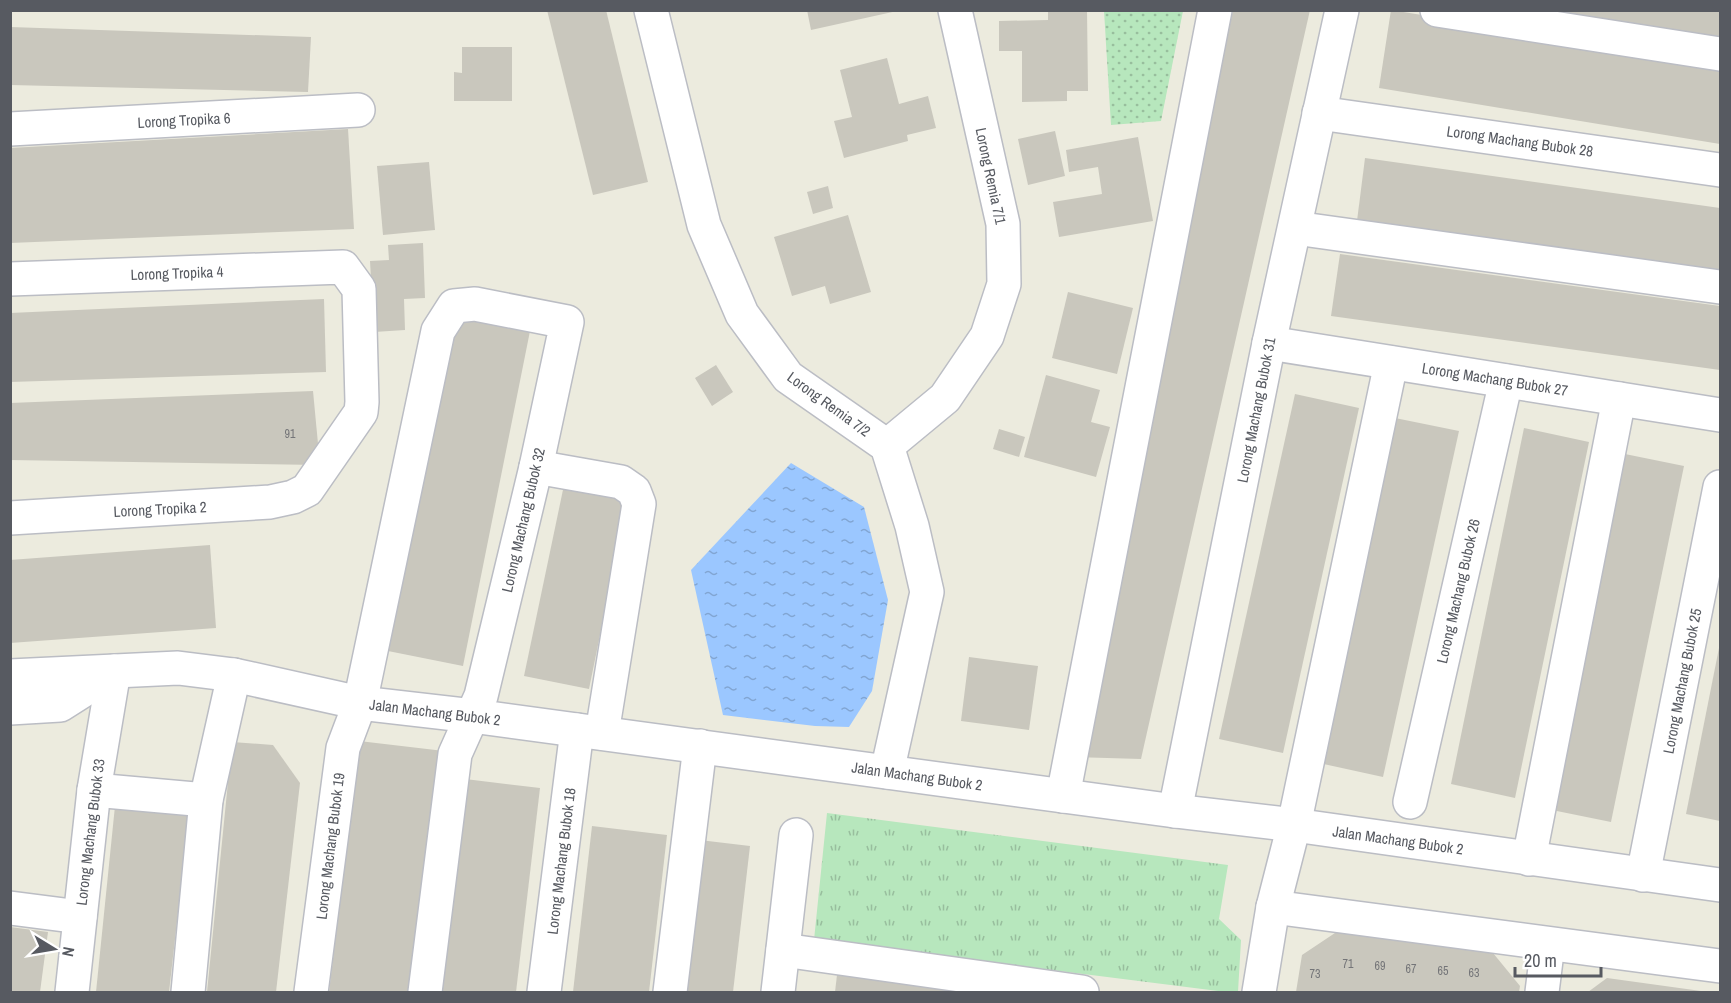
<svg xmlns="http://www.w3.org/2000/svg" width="1731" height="1003" font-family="'Archivo Narrow',sans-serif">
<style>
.grass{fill:url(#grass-tufts)}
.park{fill:url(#park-dots)}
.water{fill:url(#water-ripples)}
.building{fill:#c9c7bd}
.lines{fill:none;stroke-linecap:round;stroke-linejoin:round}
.minor-casing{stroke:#bbbdc4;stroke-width:36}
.minor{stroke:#fff;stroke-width:33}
.labels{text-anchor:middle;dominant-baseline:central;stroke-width:4.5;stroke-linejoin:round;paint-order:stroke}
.number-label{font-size:12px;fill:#747578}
.street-label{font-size:15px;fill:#575a61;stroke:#fff}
</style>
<defs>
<pattern id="grass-tufts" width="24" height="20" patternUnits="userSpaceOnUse" patternTransform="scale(1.5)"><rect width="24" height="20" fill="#b7e7bd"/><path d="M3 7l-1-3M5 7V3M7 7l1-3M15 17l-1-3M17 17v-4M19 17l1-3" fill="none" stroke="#98be9d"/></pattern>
<pattern id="park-dots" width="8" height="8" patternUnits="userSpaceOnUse" patternTransform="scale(1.5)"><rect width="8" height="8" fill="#b7e7bd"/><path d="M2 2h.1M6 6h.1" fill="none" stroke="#98be9d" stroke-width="1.8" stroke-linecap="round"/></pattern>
<pattern id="water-ripples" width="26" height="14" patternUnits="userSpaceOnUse" patternTransform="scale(1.5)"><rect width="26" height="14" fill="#9bc7ff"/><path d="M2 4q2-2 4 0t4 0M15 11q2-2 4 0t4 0" fill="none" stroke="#81a5d2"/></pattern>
</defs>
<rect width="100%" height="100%" fill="#ecebde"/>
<path class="grass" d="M827 813 1228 865 1219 919 1241 940 1238 992H1226L814 940Z"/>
<path class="park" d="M1104 11H1183L1161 121 1111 125Z"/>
<path class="water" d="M791 463 864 507 888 600 872 691 849 727 815 726 723 715 691 570Z"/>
<g class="building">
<path d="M547 10H606L648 182 593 195Z"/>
<path d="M807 10H897V11L811 30Z"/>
<path d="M1048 10H1087L1088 91H1067V101L1022 102V51H999V21L1048 20Z"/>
<path d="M1233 10H1310L1141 759 1073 757Z"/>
<path d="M1391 10 1720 63V144L1379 88Z"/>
<path d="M1534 10H1720V42Z"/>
<path d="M10 27 311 37 308 92 10 85Z"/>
<path d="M462 47H512V101H454V72L462 73Z"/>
<path d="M887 58 899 104 928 96 936 128 907 135 908 141 844 158 834 121 852 117 840 70Z"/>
<path d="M348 129 354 229 10 243V148Z"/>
<path d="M1055 131 1065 176 1028 185 1018 139Z"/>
<path d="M1138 137 1153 221 1059 237 1053 202 1102 194 1098 167 1069 172 1066 150Z"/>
<path d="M1365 158 1720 208V272L1357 221Z"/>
<path d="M429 162 435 230 383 235 377 166Z"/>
<path d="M828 186 833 208 813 214 807 192Z"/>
<path d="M848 215 871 292 830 304 825 286 792 296 774 237Z"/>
<path d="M423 243 425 298 404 299 405 330 374 332 370 261 389 260 388 245Z"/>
<path d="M1340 254 1720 306V370L1331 316Z"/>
<path d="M1068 292 1133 308 1117 374 1052 358Z"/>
<path d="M324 299 326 372 10 382V313Z"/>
<path d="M456 311 531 326 463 666 388 651Z"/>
<path d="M716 365 733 392 712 406 695 378Z"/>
<path d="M1046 375 1100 390 1091 422 1110 427 1096 477 1024 457Z"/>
<path d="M313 391 320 465 10 460V403Z"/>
<path d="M1295 394 1359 408 1283 753 1219 739Z"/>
<path d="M1395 418 1459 431 1383 777 1319 763Z"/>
<path d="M1524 428 1589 442 1515 798 1451 784Z"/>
<path d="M999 429 1025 437 1019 457 993 449Z"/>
<path d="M1620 453 1684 466 1611 822 1547 809Z"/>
<path d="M564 485 628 498 589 689 524 676Z"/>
<path d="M210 545 216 628 10 643V560Z"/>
<path d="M1719 648H1720V821L1686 814Z"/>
<path d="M969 657 1038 666 1029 730 961 721Z"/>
<path d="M359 741 444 751 415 992H329Z"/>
<path d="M232 742 273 745 300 783 276 992H207Z"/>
<path d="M457 778 540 788 516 992H432Z"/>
<path d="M115 806 189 815 169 992H96Z"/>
<path d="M592 826 667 835 649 992H573Z"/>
<path d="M691 839 750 846 733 992H674Z"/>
<path d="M10 927 48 932 40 992H10Z"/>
<path d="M1338 931 1493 953 1520 986 1519 992H1296L1302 955Z"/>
<path d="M837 975 968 991V992H835Z"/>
<path d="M1607 978 1701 991V992H1588Z"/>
</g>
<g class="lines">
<g class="minor-casing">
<g id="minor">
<path d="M651 10 704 225 742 314 788 377 887 446 912 526 927 592 887 772"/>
<path d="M1437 10 1720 54"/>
<path d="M1319 113 1720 170"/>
<path d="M10 129 358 110"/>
<path d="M1295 228 1720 287"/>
<path d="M10 279 343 267 359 289 362 402 361 412 307 490 293 497 270 502 10 518"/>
<path d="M1269 343 1720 415"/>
<path d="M887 446 945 398 987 336 1004 284 1003 224 955 10"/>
<path d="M536 467 621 482 634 491 639 504 602 733"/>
<path d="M10 676 178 668 234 675 360 703 473 716 1175 811 1294 825 1720 885"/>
<path d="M10 708 60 705 112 672"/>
<path d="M94 790 206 800"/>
<path d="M1063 796 1215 10"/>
<path d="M1410 802 1506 381"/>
<path d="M1175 811 1269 343 1342 10"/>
<path d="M1529 859 1619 399"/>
<path d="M1643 875 1720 487"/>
<path d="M1273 907 1720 966"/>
<path d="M10 908 80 917"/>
<path d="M783 950 1082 992"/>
<path d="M72 992 94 790 114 671"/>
<path d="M188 992 206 800 234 675"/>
<path d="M311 992 343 748 360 703 438 331 454 306 475 304 567 322 536 467 481 696 455 754 425 992"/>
<path d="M544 992 577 730"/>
<path d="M670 992 700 746"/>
<path d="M778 992 796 835"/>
<path d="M1259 992 1273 907 1294 825 1391 363"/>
<path d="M1542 992 1548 944"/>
</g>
</g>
<use href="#minor" class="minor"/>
</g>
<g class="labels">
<g class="number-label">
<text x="290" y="434">91</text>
<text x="1348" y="964">71</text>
<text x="1380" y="966">69</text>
<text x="1411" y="969">67</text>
<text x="1443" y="971">65</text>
<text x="1474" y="973">63</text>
<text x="1315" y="974">73</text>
</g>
<g class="street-label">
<text transform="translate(184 120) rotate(-3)">Lorong Tropika 6</text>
<text transform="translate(1520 141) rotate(8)">Lorong Machang Bubok 28</text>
<text transform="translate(991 176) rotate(78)">Lorong Remia 7/1</text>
<text transform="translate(177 273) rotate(-2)">Lorong Tropika 4</text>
<text transform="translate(1495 379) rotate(9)">Lorong Machang Bubok 27</text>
<text transform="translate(829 404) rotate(36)">Lorong Remia 7/2</text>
<text transform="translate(1256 410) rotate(-79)">Lorong Machang Bubok 31</text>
<text transform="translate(160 509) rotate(-3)">Lorong Tropika 2</text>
<text transform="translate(523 520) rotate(-77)">Lorong Machang Bubok 32</text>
<text transform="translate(1458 591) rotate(-77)">Lorong Machang Bubok 26</text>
<text transform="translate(1682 681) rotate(-79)">Lorong Machang Bubok 25</text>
<text transform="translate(435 712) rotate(7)">Jalan Machang Bubok 2</text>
<text transform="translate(917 776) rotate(8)">Jalan Machang Bubok 2</text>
<text transform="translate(90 832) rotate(-83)">Lorong Machang Bubok 33</text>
<text transform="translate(1398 840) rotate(8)">Jalan Machang Bubok 2</text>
<text transform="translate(330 846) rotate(-83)">Lorong Machang Bubok 19</text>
<text transform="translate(561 861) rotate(-83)">Lorong Machang Bubok 18</text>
</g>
</g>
<rect width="1731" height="1003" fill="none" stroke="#575a61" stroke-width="24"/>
<g transform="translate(54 949) rotate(101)" stroke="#ffffff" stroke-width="4.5" paint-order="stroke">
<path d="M0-4.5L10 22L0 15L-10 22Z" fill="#575a61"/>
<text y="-9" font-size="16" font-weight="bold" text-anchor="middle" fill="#575a61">N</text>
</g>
<path d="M1515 967v9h86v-9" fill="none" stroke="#575a61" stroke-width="3"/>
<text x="1524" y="967" font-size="18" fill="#575a61" stroke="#ffffff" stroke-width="4.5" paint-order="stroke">20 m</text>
</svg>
